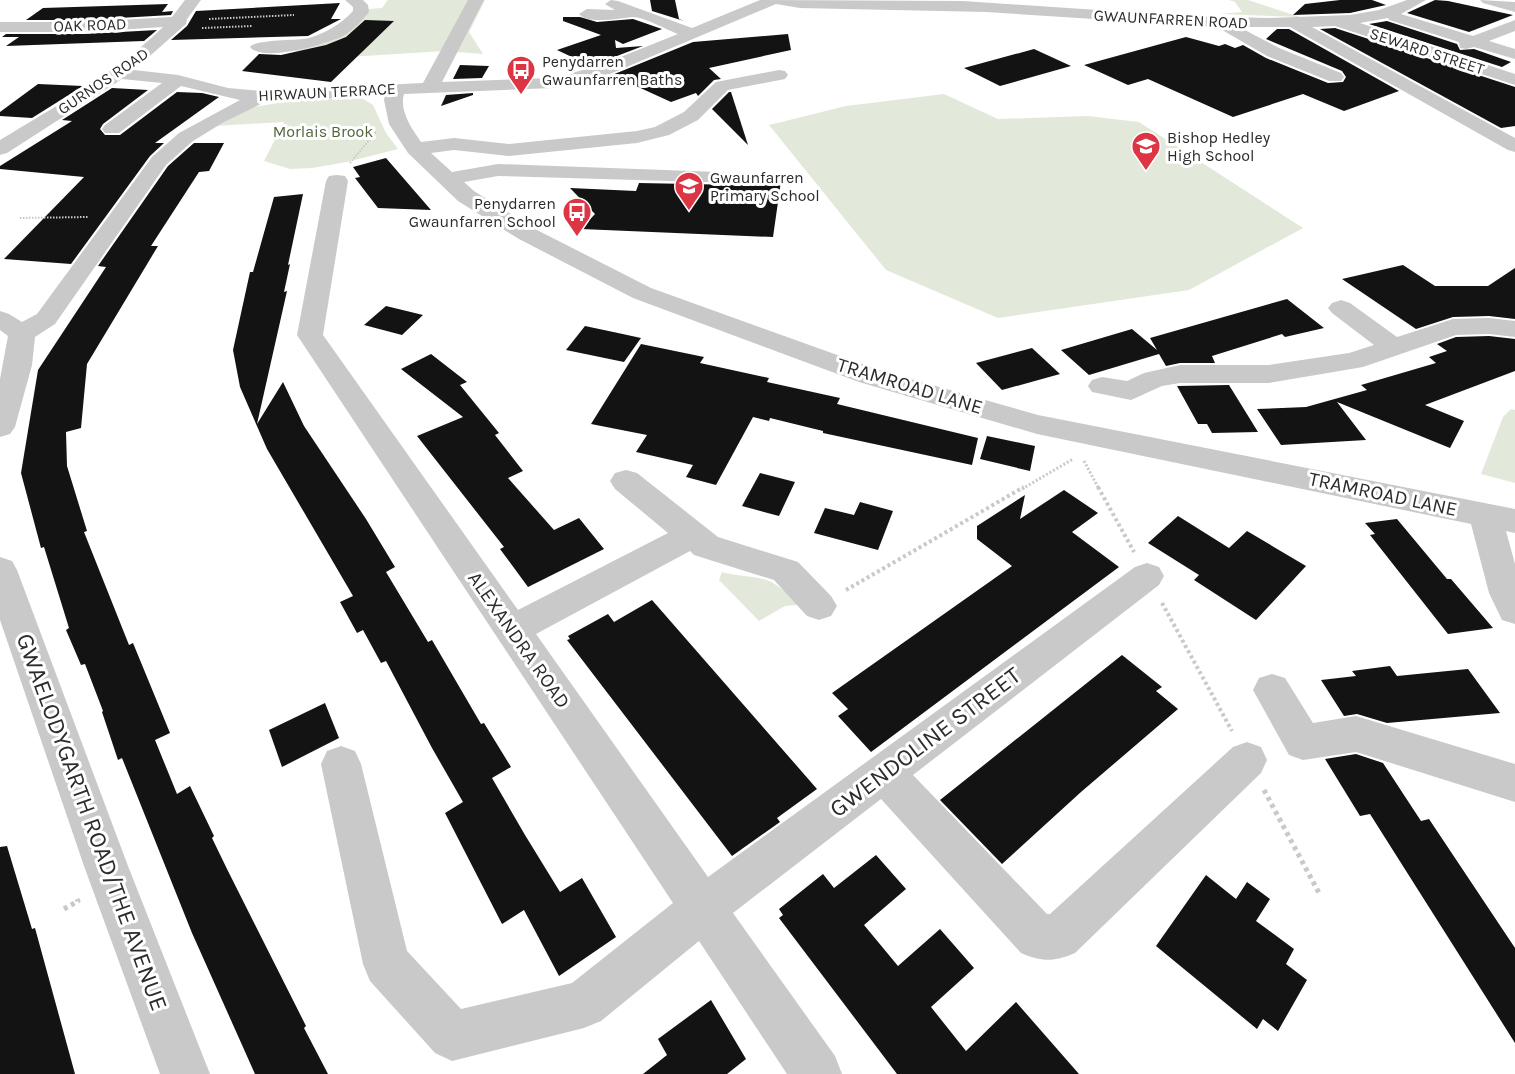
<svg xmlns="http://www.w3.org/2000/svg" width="1515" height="1074" font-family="Karla,sans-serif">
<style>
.green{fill:#e2e9da}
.building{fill:#131313}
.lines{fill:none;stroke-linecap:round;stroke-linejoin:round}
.path-far3{stroke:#c9c9c9;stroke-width:2;stroke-dasharray:1.5 1.5;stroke-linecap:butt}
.path-far2{stroke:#c9c9c9;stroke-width:3;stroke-dasharray:2 2;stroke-linecap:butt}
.path-far1{stroke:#c9c9c9;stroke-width:4;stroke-dasharray:3 3;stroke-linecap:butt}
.path{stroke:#c9c9c9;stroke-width:5;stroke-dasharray:4 4;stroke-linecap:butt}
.minor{fill:#c9c9c9;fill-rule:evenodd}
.labels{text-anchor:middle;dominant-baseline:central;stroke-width:6;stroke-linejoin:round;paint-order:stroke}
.far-street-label{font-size:16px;fill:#2c2c2c;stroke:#fff}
.far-poi-label{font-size:16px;fill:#2c2c2c;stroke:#fff;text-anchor:start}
.far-park-label{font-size:16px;fill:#50653c;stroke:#fff}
.street-label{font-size:20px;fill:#2c2c2c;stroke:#fff}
.near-street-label{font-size:24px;fill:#2c2c2c;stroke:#fff}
</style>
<rect width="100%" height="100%" fill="#fff"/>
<g class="green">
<path d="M388 0H485L469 32 483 54 444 51 333 58 336 55 292 51 314 46 368 9 382 8Z"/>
<path d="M1229 0H1248L1300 17 1219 14 1242 12 1235 2Z"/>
<path d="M944 94 998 119 1088 116 1139 122 1303 228 1189 290 998 318 886 270 769 125 846 106Z"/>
<path d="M357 95 373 105 386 133 398 149 347 162 312 168 290 169 264 161 284 122 214 126 254 107 307 98Z"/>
<path d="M1511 409 1515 410V483L1481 474 1503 417Z"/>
<path d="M722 572C735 576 758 576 769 581 777 584 787 594 797 599V605L785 606 759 621 719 580Z"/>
</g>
<g class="building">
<path d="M650 0H675L679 19 684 21 652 11Z"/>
<path d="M1340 0H1372L1386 5 1350 13 1293 15 1305 4Z"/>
<path d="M1435 0 1448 1 1513 15 1469 32 1407 13Z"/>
<path d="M340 3 331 19H341L308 36 171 40 187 26 196 11Z"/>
<path d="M168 4 162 12 173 11 171 15 84 20H26L43 8Z"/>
<path d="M563 17H580L597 22 633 19 662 29 623 44 615 40 616 48 643 46 591 66 557 50 601 35 563 21Z"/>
<path d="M365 20 394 21 331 82 242 71 259 54 281 55 326 45 346 37Z"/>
<path d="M1387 21 1457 44 1460 50 1474 49 1511 62 1502 67 1369 24Z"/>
<path d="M1335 28 1515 87V126L1501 128 1320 29Z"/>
<path d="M1277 29H1289L1399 91 1344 111 1303 94 1233 117 1148 79 1128 85 1084 65 1186 37 1219 46 1225 44 1235 48 1243 45 1266 58 1328 83 1343 82 1346 77 1342 71 1266 39Z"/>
<path d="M157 30 144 41 6 46 19 37H2L6 34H84Z"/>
<path d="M788 34 791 50 709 68 721 79 714 80 698 96 696 93 671 102 612 75 693 42Z"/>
<path d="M1034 49 1071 66 1000 86 964 68Z"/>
<path d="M460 65 489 66 482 78 453 79Z"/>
<path d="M38 84 83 86 32 118 0 116V112Z"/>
<path d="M112 88 148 90 103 124 100 129 105 135H120L177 92 202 93 219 97 155 143H164L150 156 71 264 4 259 84 177 0 169V166L72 121 62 120Z"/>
<path d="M729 92H731L748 145 712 109Z"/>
<path d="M473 93V95L441 106 446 95Z"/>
<path d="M194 143H224L209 171 199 172 151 246H158L87 364 81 428 66 432 67 466 87 531 84 532 129 645 133 643 170 733 155 740 177 794 190 786 214 836 212 838 227 869 306 1026 304 1028 328 1074H255L192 933 122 758 118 760 102 712 103 711 85 664 81 665 66 630 69 628 44 547 41 548 21 473 38 370 106 267 98 266 168 166Z"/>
<path d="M386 158 431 210 378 208 355 178 360 177 353 167Z"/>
<path d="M751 180 781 181 773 237 581 229 595 214 570 188 636 191 639 183 739 185Z"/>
<path d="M303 194 288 265 290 264 284 292 287 291 257 424 283 382 304 426 366 519 395 567 386 572 428 642 432 640 481 724 484 723 511 767 492 778 525 835 560 892 582 878 616 937 559 976 524 910 502 924 445 813 463 802 432 748 386 661 381 663 363 630 357 633 340 602 353 596 267 449 240 387 233 350 250 272H253L274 197Z"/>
<path d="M1403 265 1435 286H1488L1515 268V319L1489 316 1453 317 1416 329 1342 279Z"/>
<path d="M1287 299 1324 328 1285 337 1282 334 1212 356 1215 363H1180L1166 366 1159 354 1089 375 1061 350 1132 329 1157 350 1150 338Z"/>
<path d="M386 306 423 315 402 335 364 325Z"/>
<path d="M585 326 618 333 641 338 624 362 566 350Z"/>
<path d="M1489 336 1515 339V371L1425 405 1464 421 1450 448 1337 402 1366 440 1281 445 1257 409 1306 407 1367 390 1361 385 1436 363 1429 357 1447 351 1437 344 1456 337Z"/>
<path d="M641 344 704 357 700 363 769 378 767 382 840 398 837 404 978 438 972 465 823 433V431L770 418 769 421 753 417 716 485 686 477 693 465 636 452 647 435 591 424Z"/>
<path d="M1032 348 1060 374 1002 390 976 363Z"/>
<path d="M431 354 467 382 460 385 499 433 495 435 523 471 508 478 554 530 579 518 604 549 528 587 500 549 504 547 417 436 463 417 401 369Z"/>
<path d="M1229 385 1258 432 1212 433 1207 424H1198L1177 386Z"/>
<path d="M987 436 1035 446 1030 471 980 459Z"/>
<path d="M760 473 795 482 779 516 742 506Z"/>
<path d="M1064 490 1098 513 1072 532 1119 567 871 752 838 716 848 709 832 693 1012 566 977 539V526L1025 495 1020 519Z"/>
<path d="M860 502 893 511 878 550 814 533 825 508 854 515Z"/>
<path d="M1178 516 1229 548 1247 531 1306 566 1256 620 1194 580 1199 575 1148 543Z"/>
<path d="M1397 519 1447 579H1451L1493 628 1448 634 1370 535 1375 534 1365 523Z"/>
<path d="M652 600 817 789 777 818 780 822 732 856 567 640 570 639 568 636 608 614 614 622Z"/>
<path d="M1122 655 1162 687 1156 691 1178 709 1081 792 1002 864 940 800Z"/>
<path d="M1390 666 1397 676 1468 669 1500 713 1387 723 1357 714 1344 716 1321 680 1356 676 1352 671Z"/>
<path d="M325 703 339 738 282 767 269 730Z"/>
<path d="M1356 754 1383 763 1421 821 1429 819 1515 948V1043L1370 814 1360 816 1325 759Z"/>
<path d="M7 846 32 929 35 928 75 1074H0V847Z"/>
<path d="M876 855 906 889 864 925 898 966 940 929 974 968 931 1007 966 1051 1016 1002 1079 1074H897L779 918 783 915 779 909 823 874 834 888Z"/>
<path d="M1206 875 1236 899 1247 882 1270 899 1256 921 1294 949 1286 964 1307 980 1278 1031 1263 1019 1257 1029 1156 946Z"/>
<path d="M711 1000 746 1059 727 1074H643L667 1055 658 1039Z"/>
</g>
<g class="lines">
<g class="path-far3">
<path d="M209 19 294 15"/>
<path d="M202 28 252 26"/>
<path d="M350 163 376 132"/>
<path d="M20 218 88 217"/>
</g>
<g class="path-far2">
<path d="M1084 461 1099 489"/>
<path d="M1022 489 1073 459"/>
</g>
<g class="path-far1">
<path d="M1098 487 1134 552"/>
<path d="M846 590 1024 487"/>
<path d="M1162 603 1232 731"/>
</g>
<g class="path">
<path d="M1264 790 1319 893"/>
<path d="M64 909 78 901 77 899"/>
</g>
<g class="minor">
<path d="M185 0H201L187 19 186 24 134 70 178 75 228 88 261 91 423 83 468 0H484L442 82 553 78 598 66 678 34C667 30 644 17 633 17 621 18 588 25 579 14L587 9 615 10 605 4 611 0 618 1 692 28 760 0 963 1 1187 16 1268 18 1350 15 1379 10 1407 0H1426L1401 14 1473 36 1515 20V31L1489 41 1515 49V59L1474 47 1466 49 1460 48 1459 42 1389 20 1388 18 1360 23 1515 74V85L1335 26 1312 27 1515 138V152L1508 150 1290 27H1239L1279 48 1341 73 1344 77 1341 81H1329L1267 56 1217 27 986 12 800 8 776 4 610 74 553 88 404 94C399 111 412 129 421 142L454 138 509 144 637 131 655 127 684 112 716 82 779 70 785 71 788 75 785 79 728 90 698 120 669 135 637 143 509 156 454 150 431 153 452 172 498 164 746 173 750 177 746 181 739 183 498 176 464 182 474 191 535 229 651 288 879 370 1038 415 1515 509V533L1506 531 1515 564V624L1502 620 1489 593 1471 524 1037 434 859 382 633 298 519 239 458 201 408 153 389 124 384 100 385 95 265 102 224 122 193 141 166 165 55 324 35 337 32 365 15 427 10 434 0 437V379L8 336 0 330V311L9 314 22 322 37 314 152 157 179 133 240 100 181 86 119 133H105L102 129 105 125 162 83 122 79 7 153 0 155V140C56 106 115 74 163 27L84 32H0V22H84L172 17Z"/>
<path d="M345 0H363L368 5 369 12C362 21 354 29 345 35 329 44 262 63 250 47 256 39 296 41 309 38 326 33 341 24 353 11V7Z"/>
<path d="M1480 0 1515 2V12L1483 3Z"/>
<path d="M337 175 345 176 348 181 323 335 518 610 668 533 615 489 610 481 615 473 626 470 637 473 718 537 798 562 831 596 837 606 831 616 819 620 807 616 774 580 694 555 690 551 536 634 708 877 1135 567 1147 563 1159 567 1164 576 1159 585 913 775 1047 914H1050L1233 747 1247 742 1261 747 1267 760 1261 773 1075 953C1055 962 1041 962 1021 953L881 799 733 913 835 1056 842 1074H787L699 941 601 1021 584 1028 452 1061 435 1053 370 981 363 964 321 764 327 751 341 746 355 751 361 764 407 951 461 1009 572 983 673 903 297 335 326 181 329 176Z"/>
<path d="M1341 300 1350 303 1397 337 1453 319 1489 318 1515 321V337L1489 334 1456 335 1363 367 1269 383H1180L1162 386 1131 400 1092 392 1088 386 1092 380 1102 377 1127 381 1144 373 1180 365H1269L1349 353 1374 345 1332 313 1328 308 1332 303Z"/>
<path d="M0 557 12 561 17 570 128 866 210 1074H160L84 866 0 620Z"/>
<path d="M1272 674 1285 678 1313 723 1356 716 1515 764V802L1356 752 1303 760 1289 755 1253 690 1259 678Z"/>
</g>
</g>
<defs>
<g id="bus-pin" transform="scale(1.5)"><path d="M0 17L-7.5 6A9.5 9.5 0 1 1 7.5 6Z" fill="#dc3544" stroke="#fff"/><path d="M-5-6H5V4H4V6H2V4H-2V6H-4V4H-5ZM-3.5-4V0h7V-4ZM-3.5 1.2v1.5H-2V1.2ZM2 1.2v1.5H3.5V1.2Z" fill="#fff"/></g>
<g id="school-pin" transform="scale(1.5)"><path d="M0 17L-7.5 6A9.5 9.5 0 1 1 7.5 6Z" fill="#dc3544" stroke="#fff"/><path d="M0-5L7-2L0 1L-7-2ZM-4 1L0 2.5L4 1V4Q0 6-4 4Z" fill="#fff"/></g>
</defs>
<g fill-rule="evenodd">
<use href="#bus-pin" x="521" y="70"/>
<use href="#school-pin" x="1146" y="146"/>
<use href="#school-pin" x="689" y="186"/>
<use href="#bus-pin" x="577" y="212"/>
</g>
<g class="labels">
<g class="far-street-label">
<text transform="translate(1171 19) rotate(3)">GWAUNFARREN ROAD</text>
<text transform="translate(90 25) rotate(-2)">OAK ROAD</text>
<text transform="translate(1427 51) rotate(18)">SEWARD STREET</text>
<text transform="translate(103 81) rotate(-34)">GURNOS ROAD</text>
<text transform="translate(327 92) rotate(-3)">HIRWAUN TERRACE</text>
</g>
<g class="far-poi-label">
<text x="542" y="61">Penydarren<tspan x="542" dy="18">Gwaunfarren Baths</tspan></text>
<text x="1167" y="137">Bishop Hedley<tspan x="1167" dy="18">High School</tspan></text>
<text x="710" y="177">Gwaunfarren<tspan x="710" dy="18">Primary School</tspan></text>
<text x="556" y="203" text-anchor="end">Penydarren<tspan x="556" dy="18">Gwaunfarren School</tspan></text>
</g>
<g class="far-park-label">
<text x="323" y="131">Morlais Brook</text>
</g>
<g class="street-label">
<text transform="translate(910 386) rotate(17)">TRAMROAD LANE</text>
<text transform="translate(1383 494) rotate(12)">TRAMROAD LANE</text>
<text transform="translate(519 640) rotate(55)">ALEXANDRA ROAD</text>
</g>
<g class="near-street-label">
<text transform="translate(925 742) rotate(-37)">GWENDOLINE STREET</text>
<text transform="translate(92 822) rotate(70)">GWAELODYGARTH ROAD/THE AVENUE</text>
</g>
</g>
</svg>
